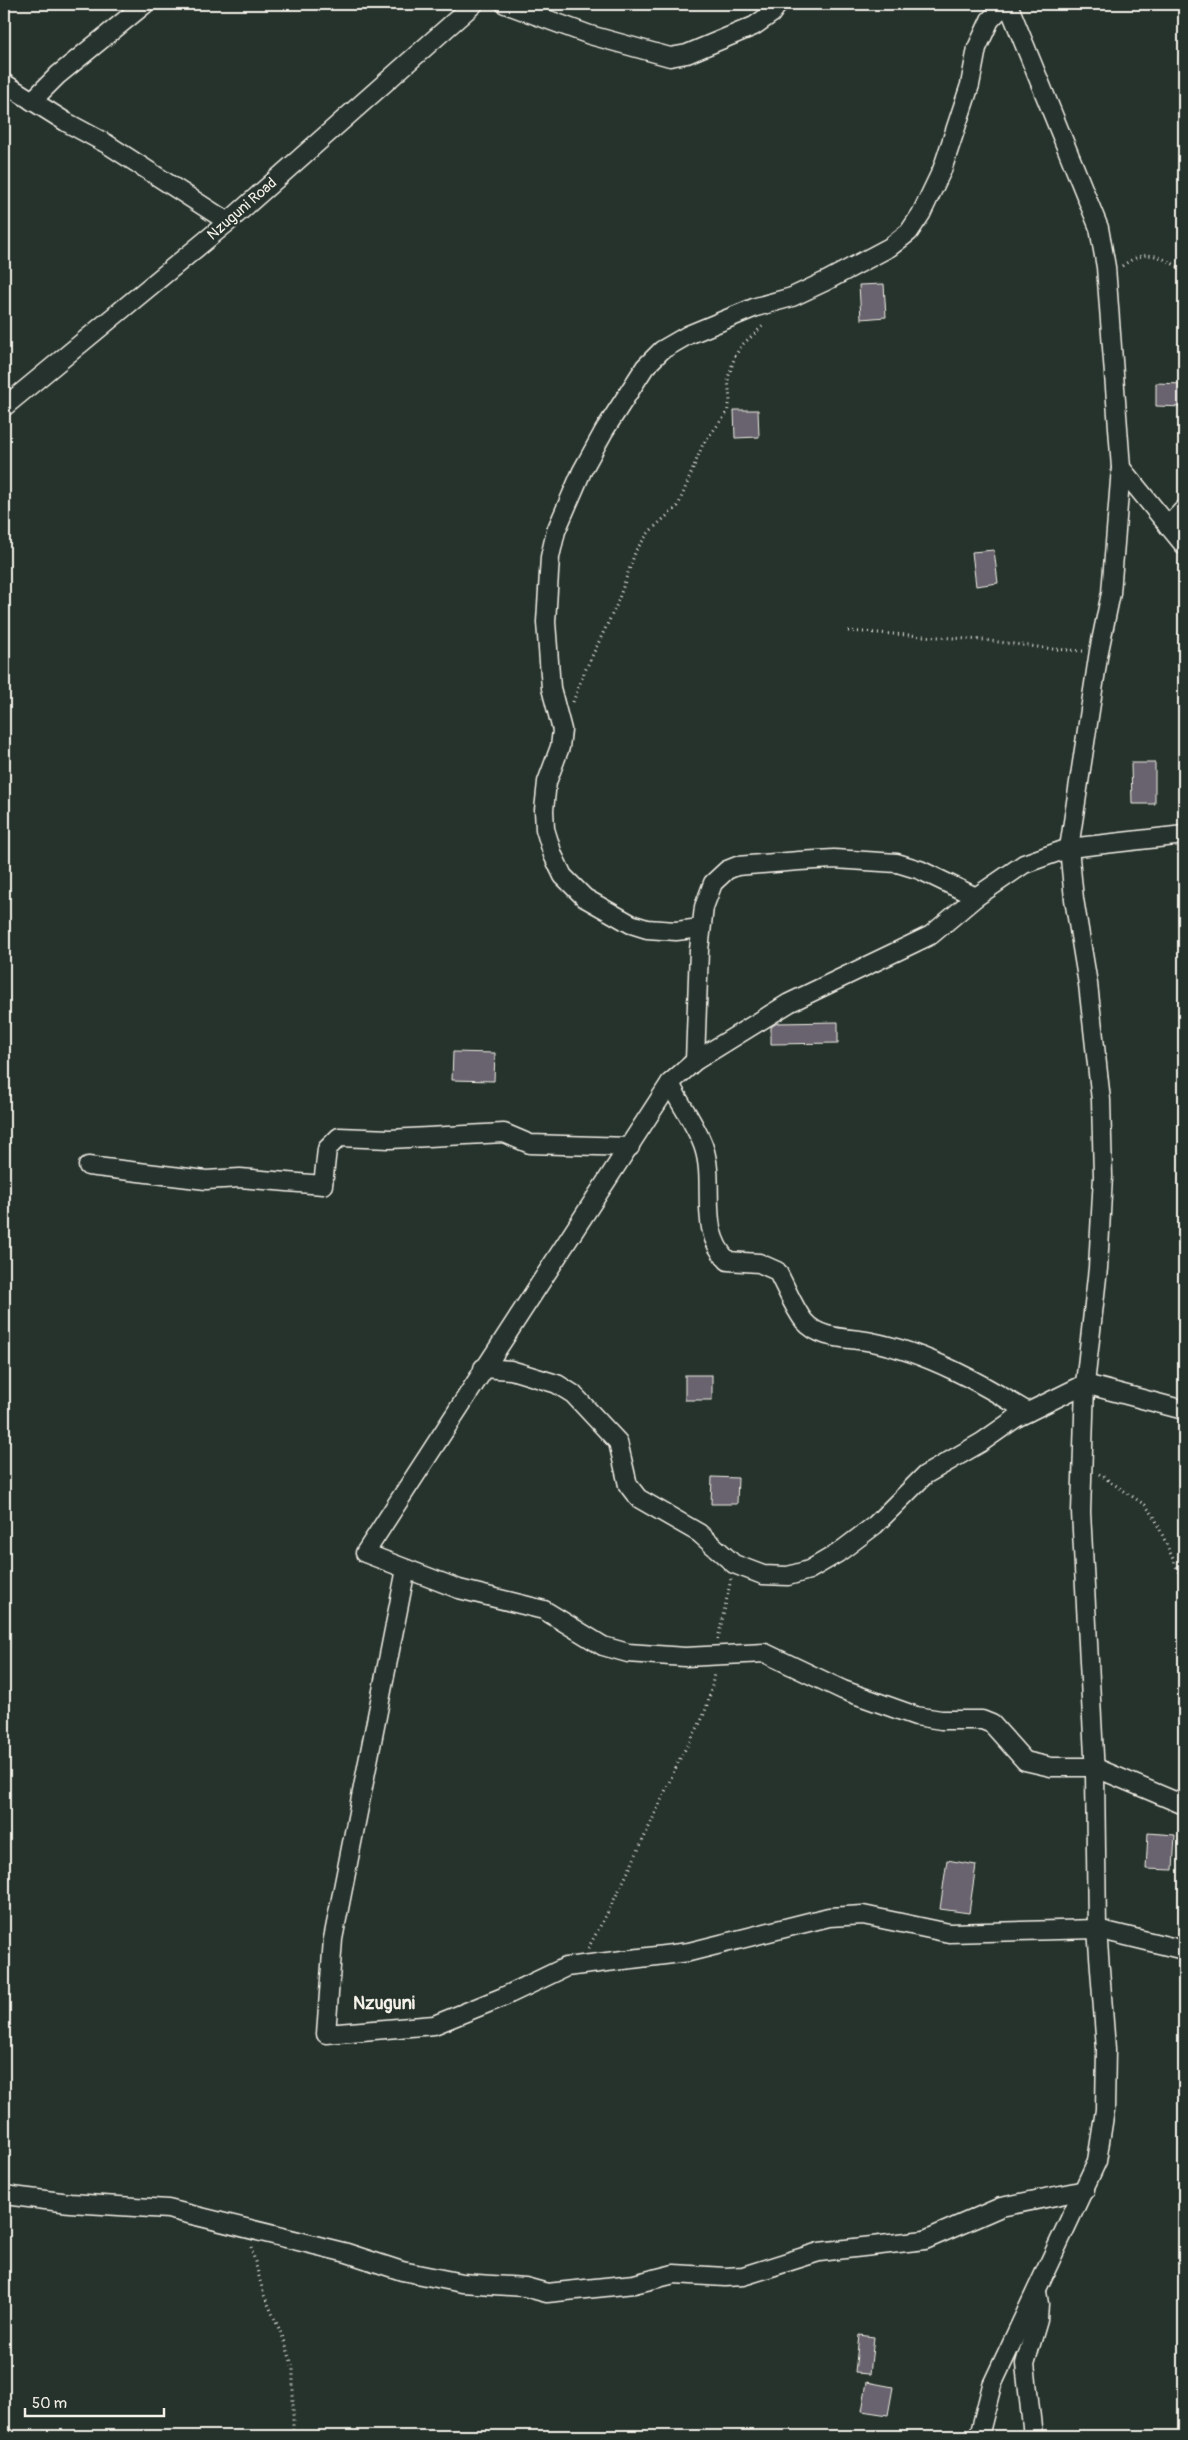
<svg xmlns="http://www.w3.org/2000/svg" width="1188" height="2440" font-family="Pangolin,sans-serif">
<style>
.building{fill:#68646e;stroke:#f4f1e8}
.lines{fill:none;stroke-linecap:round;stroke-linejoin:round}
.minor-casing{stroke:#f4f1e8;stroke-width:21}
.path{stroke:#f4f1e8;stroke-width:3;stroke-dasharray:1 4;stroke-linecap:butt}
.minor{stroke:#26332d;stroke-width:18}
.labels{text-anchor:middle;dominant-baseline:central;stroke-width:4.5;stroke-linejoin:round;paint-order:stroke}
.street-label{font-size:15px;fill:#f4f1e8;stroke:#26332d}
.quarter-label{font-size:18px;font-weight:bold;fill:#f4f1e8;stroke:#26332d}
</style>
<rect width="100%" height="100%" fill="#26332d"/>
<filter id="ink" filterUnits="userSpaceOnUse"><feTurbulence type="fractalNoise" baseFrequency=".02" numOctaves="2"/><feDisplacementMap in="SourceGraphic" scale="10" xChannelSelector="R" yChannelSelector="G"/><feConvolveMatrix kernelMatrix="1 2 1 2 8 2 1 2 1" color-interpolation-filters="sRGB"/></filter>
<g filter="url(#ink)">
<g class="building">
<path d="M884 284 886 317 861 319 859 285Z"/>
<path d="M1156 383 1184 384V407L1156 406Z"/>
<path d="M734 410H758L759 437 735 438Z"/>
<path d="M994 550 998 583 976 586 972 552Z"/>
<path d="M1131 763H1155V804H1132Z"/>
<path d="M838 1022V1043L771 1044V1027L777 1023Z"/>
<path d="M453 1052 495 1053 494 1081 452 1080Z"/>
<rect x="685" y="1375" width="27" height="25"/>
<path d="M712 1477 738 1478 737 1504H711Z"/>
<path d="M1148 1833 1175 1835 1173 1870 1146 1869Z"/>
<path d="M947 1860 976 1865 969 1913 940 1909Z"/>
<path d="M859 2335 874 2337 870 2374 855 2373Z"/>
<path d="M867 2382 893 2387 888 2415 862 2411Z"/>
</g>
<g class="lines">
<g class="minor-casing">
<g id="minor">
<path d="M505 4 590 35 670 57 687 54 754 26 771 14 778 4"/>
<path d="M4 83 66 122 107 144 228 222"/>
<path d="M32 101 58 75 145 4"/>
<path d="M4 407 228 222 474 4"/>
<path d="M1121 468 1184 545"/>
<path d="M1168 526 1184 509"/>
<path d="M1184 835 1069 848 1024 864 976 897 931 935 789 1003 695 1061 670 1083 365 1553 459 1589 544 1610 603 1646 628 1653 685 1657 765 1653 843 1690 916 1716 941 1720H982L992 1724 1025 1761 1051 1767H1094L1184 1805"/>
<path d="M701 928 676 931 647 929 631 924 585 898 563 876 553 855 545 829 544 810 547 782 560 747 562 730 551 688 546 622 550 557 556 531 582 471 604 431 645 367 662 350 688 335 756 307 792 297 826 281 890 247 909 232 921 214 942 170 970 85 977 48 990 20 1005 4"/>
<path d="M695 1061 699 950 704 907 713 883 727 870 737 866 799 861 834 859 897 863 920 870 976 897"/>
<path d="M670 1083C680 1105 697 1126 704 1148 716 1185 697 1230 728 1261L759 1263 777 1271C786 1287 793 1307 804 1321 821 1341 850 1337 872 1342 928 1353 981 1383 1028 1412"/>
<path d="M88 1166 206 1180 240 1178 323 1185 327 1149 339 1137 390 1139 504 1133 530 1144 630 1147"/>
<path d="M483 1368 511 1370 557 1384 573 1394 618 1442 628 1485 638 1498 699 1533 734 1564 763 1575 788 1576 809 1570 838 1553 875 1525 925 1475 982 1442 1016 1418 1085 1384 1184 1410"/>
<path d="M406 1569 333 1939 326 2034 434 2025 503 1997 566 1967 689 1952 829 1917 863 1915 949 1933 1097 1929 1184 1950"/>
<path d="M4 2195 70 2203 168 2209 347 2253 402 2271 462 2283 525 2287 547 2293 634 2284 674 2274 725 2277 743 2276 819 2252 925 2240 1001 2207 1085 2190"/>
<path d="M979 2436 992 2385 1097 2161 1105 2110 1106 2049 1097 1929 1095 1774 1081 1512 1085 1384 1098 1268 1103 1176 1101 1100 1088 984 1074 899 1069 848 1099 651 1111 593 1121 468 1106 267 1099 228 1008 4"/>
<path d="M1033 2436 1025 2364 1038 2320 1039 2304 1037 2292"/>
</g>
</g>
<g class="path">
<path d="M1122 266C1148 247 1159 256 1184 270"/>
<path d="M848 631 983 640 1053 649 1083 651"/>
<path d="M573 702 584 673 617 604 636 550 650 531 678 506 703 444 727 413 730 401 728 378 735 356 742 345 764 325"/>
<path d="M1099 1474 1145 1505 1154 1516 1184 1584"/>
<path d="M718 1639 731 1579"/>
<path d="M588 1948C622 1889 649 1827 677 1765 685 1747 697 1732 704 1714 709 1701 712 1687 714 1673"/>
<path d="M251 2247 264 2295 285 2342 293 2368V2436"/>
</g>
<use href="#minor" class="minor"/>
</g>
</g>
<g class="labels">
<g class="street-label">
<text transform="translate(242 209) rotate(-41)">Nzuguni Road</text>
</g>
<g class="quarter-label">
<text x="384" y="2003">Nzuguni</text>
</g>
</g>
<rect width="1188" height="2440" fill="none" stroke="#26332d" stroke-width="20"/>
<rect x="10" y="10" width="1168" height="2420" fill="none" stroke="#f4f1e8" stroke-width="2" filter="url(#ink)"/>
<path d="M25 2408v8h139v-8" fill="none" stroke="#f4f1e8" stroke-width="2.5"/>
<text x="32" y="2408" font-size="15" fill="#f4f1e8" stroke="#26332d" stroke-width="4" paint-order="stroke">50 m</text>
</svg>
